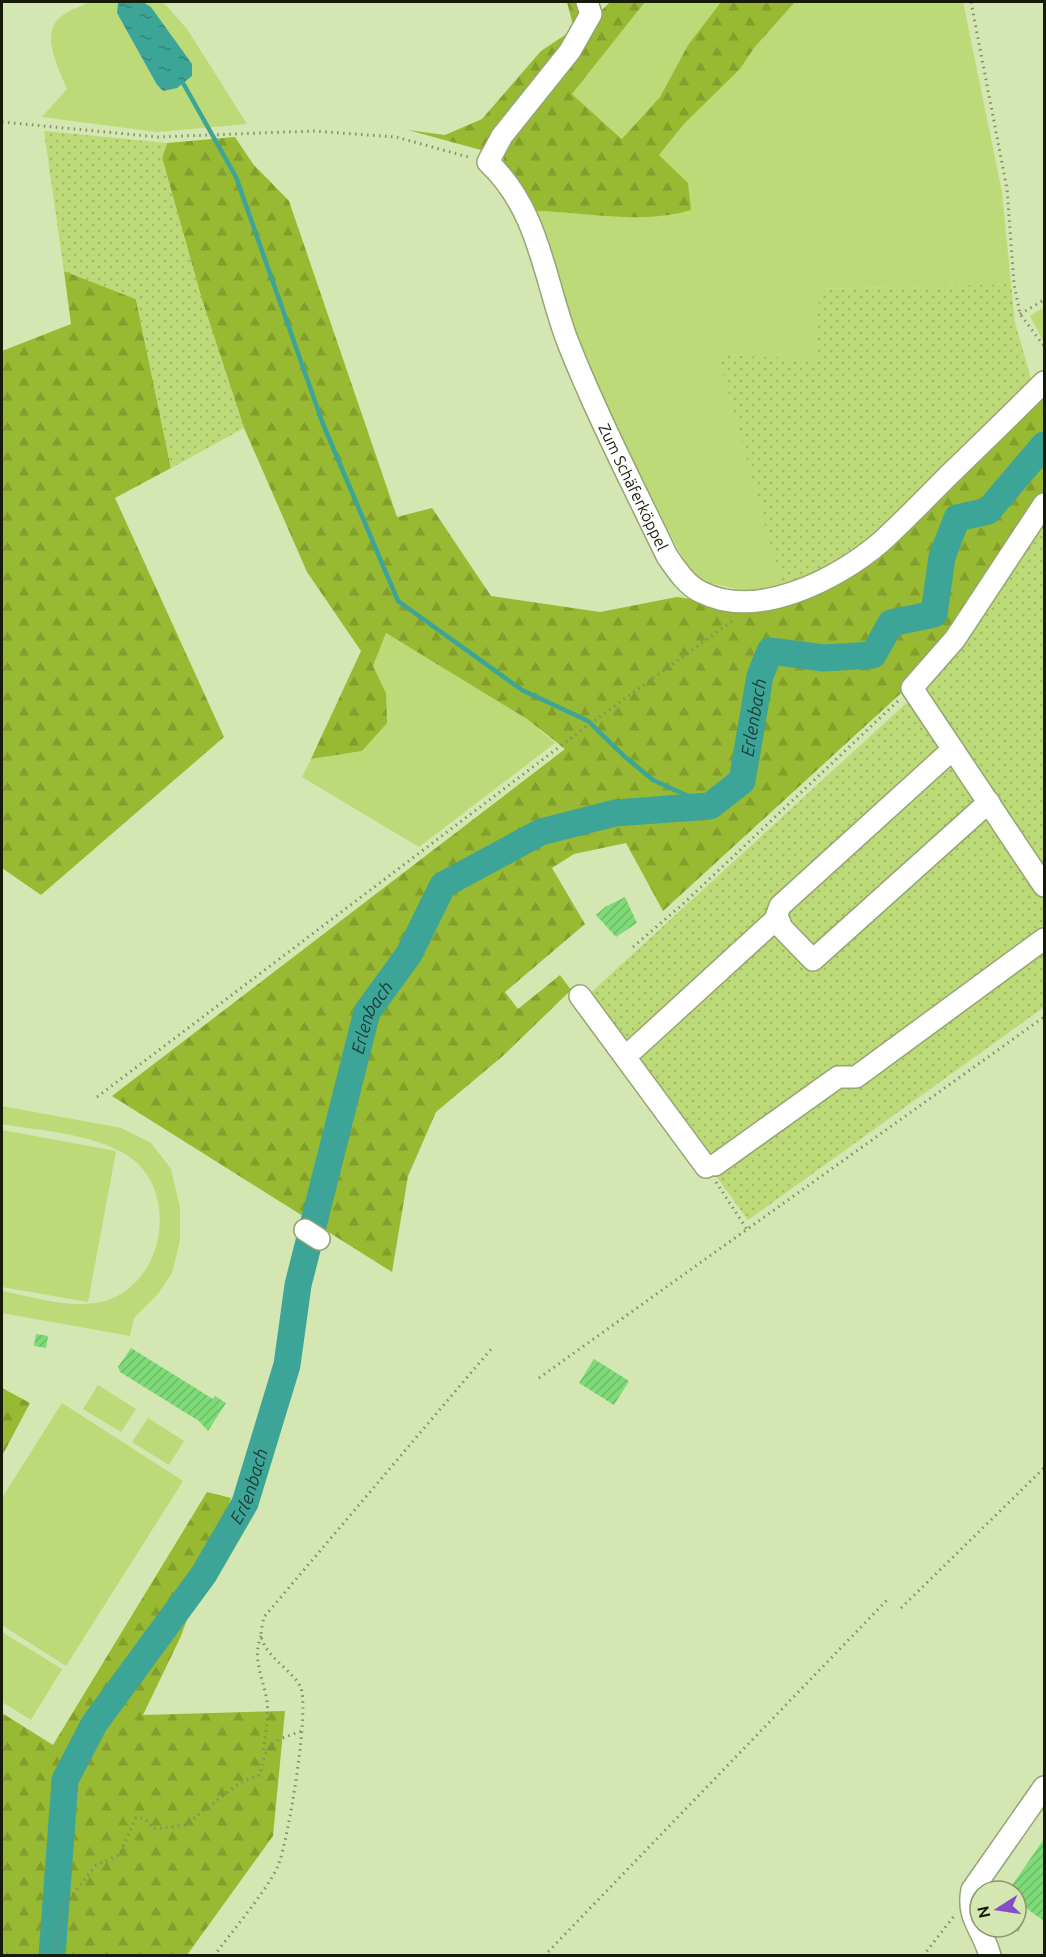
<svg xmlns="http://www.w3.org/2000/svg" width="1046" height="1957" font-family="Ubuntu,sans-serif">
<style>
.grass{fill:#bcda77}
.forest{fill:url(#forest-firs)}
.garden{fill:url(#garden-dots)}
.water{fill:url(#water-ripples)}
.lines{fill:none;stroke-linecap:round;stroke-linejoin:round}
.stream{stroke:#3da597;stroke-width:4.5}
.river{stroke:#3da597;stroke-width:27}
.building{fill:url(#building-hatch)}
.minor-casing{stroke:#95a573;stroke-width:24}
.path{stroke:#828f68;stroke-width:3;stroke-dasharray:1.5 4.5;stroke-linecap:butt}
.minor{stroke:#fff;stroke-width:21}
.labels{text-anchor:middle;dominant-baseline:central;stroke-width:6;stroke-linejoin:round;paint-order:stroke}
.street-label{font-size:16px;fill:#151b07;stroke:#d4e6b1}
.water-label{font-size:18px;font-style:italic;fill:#1c3b36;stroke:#d4e6b1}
</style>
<defs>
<pattern id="forest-firs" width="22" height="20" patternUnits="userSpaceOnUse" patternTransform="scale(1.5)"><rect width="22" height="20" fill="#98b932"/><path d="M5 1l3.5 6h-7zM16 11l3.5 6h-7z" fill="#829e2b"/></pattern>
<pattern id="garden-dots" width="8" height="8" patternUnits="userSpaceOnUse" patternTransform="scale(1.5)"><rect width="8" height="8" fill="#bcda77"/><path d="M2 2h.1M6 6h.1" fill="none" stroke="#a1ba65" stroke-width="1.8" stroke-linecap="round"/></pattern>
<pattern id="water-ripples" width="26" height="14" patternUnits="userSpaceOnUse" patternTransform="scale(1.5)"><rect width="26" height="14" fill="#3da597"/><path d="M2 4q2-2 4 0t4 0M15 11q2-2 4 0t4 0" fill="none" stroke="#328679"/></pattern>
<pattern id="building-hatch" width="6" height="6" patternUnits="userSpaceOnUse" patternTransform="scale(1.5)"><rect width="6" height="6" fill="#7edb78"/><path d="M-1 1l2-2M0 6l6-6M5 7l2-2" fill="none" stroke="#6cbb66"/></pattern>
</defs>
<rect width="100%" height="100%" fill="#d4e6b1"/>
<g class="grass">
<path d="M89 2H118L117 13 157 85 163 91 173 37 151 7 143 2H163L187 29 247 124 157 132 42 117 67 89C59 68 38 32 63 15 71 9 81 7 89 2Z"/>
<path d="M645 2H721L688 45 660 97 623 139 572 94Z"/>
<path d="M795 2H963L1002 192 1011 284 820 289 815 359 782 587 761 594 700 581 685 562 627 453 588 368 564 305 536 211 633 216 674 215 688 183 659 155 684 124 740 69 754 48Z"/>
<path d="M1044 307V342L1030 316Z"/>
<path d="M386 633 527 719 555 743 419 847 302 777 311 759 362 751 386 693 373 666Z"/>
<path d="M2 1106 121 1128 151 1143 171 1169 180 1208V1240L172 1273 157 1295 134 1318 130 1336 2 1313V1291C34 1297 72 1310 105 1301 166 1283 181 1187 125 1154 89 1133 42 1131 2 1124Z"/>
<path d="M2 1130 116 1151 88 1302 2 1287Z"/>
<path d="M98 1385 136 1409 121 1432 83 1409Z"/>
<path d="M62 1403 183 1481 66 1666 2 1625V1498Z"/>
<path d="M148 1418 184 1441 169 1465 132 1442Z"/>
<path d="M2 1632 62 1669 31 1720 2 1702Z"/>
</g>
<g class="forest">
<path d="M567 2H598L492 153 408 130 445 135 482 119 541 51 574 29Z"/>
<path d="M610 2H645L572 94 622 139 660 97 688 45 721 2H795L754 48 740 69 684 124 659 155 688 183 691 210C643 225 586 212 536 211L513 173 503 162 507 142 597 15Z"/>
<path d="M235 137 253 164 289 201 397 517 432 508 491 596 600 612 677 597 763 609 819 593 1044 389V495L953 634 911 684 663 911 626 843 574 854 552 868 585 924 505 992 518 1009 560 975 571 990 504 1055 436 1112 408 1176 392 1272 112 1096 565 749 527 719 386 633 373 666 386 693 387 723 362 751 311 759 361 651 307 572 244 428 202 300 162 158 167 143Z"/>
<path d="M64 271 136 299 171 468 115 498 224 737 41 895 2 868V351L71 324Z"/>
<path d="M2 1388 30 1403 2 1456Z"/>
<path d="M207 1492 231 1498 181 1636 143 1715 285 1711 273 1836 187 1955H2V1713L53 1745Z"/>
</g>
<g class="garden">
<path d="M44 131 167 143 162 158 202 300 244 428 171 468 136 299 64 271Z"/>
<path d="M1011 284 1015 323 1032 382 891 525 813 574 782 587 718 355 814 359 820 289Z"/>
<path d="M1044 516V866L929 706 924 685Z"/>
<path d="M913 697 1044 896V1007L748 1220 586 997Z"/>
</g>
<path class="water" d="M118 2H143L151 7 192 64V76L177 88 163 91 157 85 117 13Z"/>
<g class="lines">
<path class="stream" d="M183 83 236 177 323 424 398 601 522 690 588 721 624 756 653 780 710 806"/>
<path class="river" id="s1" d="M52 1956 65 1780 94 1724 204 1574 245 1503 287 1365 298 1285 367 1012 409 954 443 885 541 832 615 813 710 806 742 781 760 676 770 651 824 658 873 655 891 623 934 614 942 557 957 518 988 511 1044 445"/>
</g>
<g class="building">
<path d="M625 897 637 923 616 937 596 915 605 907Z"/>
<path d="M36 1334 48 1336 46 1348 34 1346Z"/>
<path d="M131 1348 213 1399 215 1396 226 1403 208 1431 199 1421 120 1372 118 1367Z"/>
<path d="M594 1359 629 1381 614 1405 579 1383Z"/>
<path d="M1044 1839V1921L1026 1908 1019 1932 1016 1931V1891H1008Z"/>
</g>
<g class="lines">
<g class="minor-casing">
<g id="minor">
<path id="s2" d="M587 2 591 14 570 51 502 136 488 162C539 210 544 278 567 340 596 414 633 485 667 556 676 569 686 585 701 592 757 621 838 579 881 542 904 521 927 497 949 475 981 444 1013 413 1044 382"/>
<path d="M1044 504 955 639 912 688 1044 886"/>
<path d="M777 916 782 928 813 960 989 802"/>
<path d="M580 996 706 1167"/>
<path d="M634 1049 775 920 780 906 953 749"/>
<path d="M715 1165 838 1077H856L1044 939"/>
<path d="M305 1230 319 1239"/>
<path d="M990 1956C984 1931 966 1918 972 1890L1044 1787"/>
</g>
</g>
<g class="path">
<path d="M971 2 1007 189 1014 284 1020 314 1044 346"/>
<path d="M2 122 158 137 313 131 396 137 472 158"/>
<path d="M1020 314 1044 300"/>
<path d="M633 947 684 903 900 699"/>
<path d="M97 1097 587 726 735 619"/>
<path d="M716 1182 748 1231"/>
<path d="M539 1378 1044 1017"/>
<path d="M901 1608 1044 1468"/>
<path d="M261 1636C252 1660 263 1677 267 1701 269 1717 265 1737 263 1753"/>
<path d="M55 1956 62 1908 96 1865 119 1855 136 1818H144L154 1829 185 1825 241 1782 260 1775C265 1743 273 1741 302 1731"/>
<path d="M214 1956C232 1931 266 1892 278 1866 288 1842 311 1705 300 1686 291 1669 264 1656 261 1635 261 1630 263 1622 264 1617L492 1348"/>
<path d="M544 1956 887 1600"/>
<path d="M923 1956 954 1916"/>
</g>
<use href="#minor" class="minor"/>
</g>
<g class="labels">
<g class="street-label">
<text stroke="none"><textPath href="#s2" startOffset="552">Zum Schäferköppel</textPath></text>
</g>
<g class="water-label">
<text stroke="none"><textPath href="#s1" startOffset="1551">Erlenbach</textPath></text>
<text stroke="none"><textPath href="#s1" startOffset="1011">Erlenbach</textPath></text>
<text stroke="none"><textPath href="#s1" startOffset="525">Erlenbach</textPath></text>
</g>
</g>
<rect width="1046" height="1957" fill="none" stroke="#151b07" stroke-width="6"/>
<g transform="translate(998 1909) rotate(258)"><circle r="28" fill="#d4e6b1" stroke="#88956d" stroke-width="1.5"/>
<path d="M0-4.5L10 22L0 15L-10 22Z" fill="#864ec5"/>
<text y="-9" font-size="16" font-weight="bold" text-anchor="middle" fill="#151b07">N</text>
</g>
</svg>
